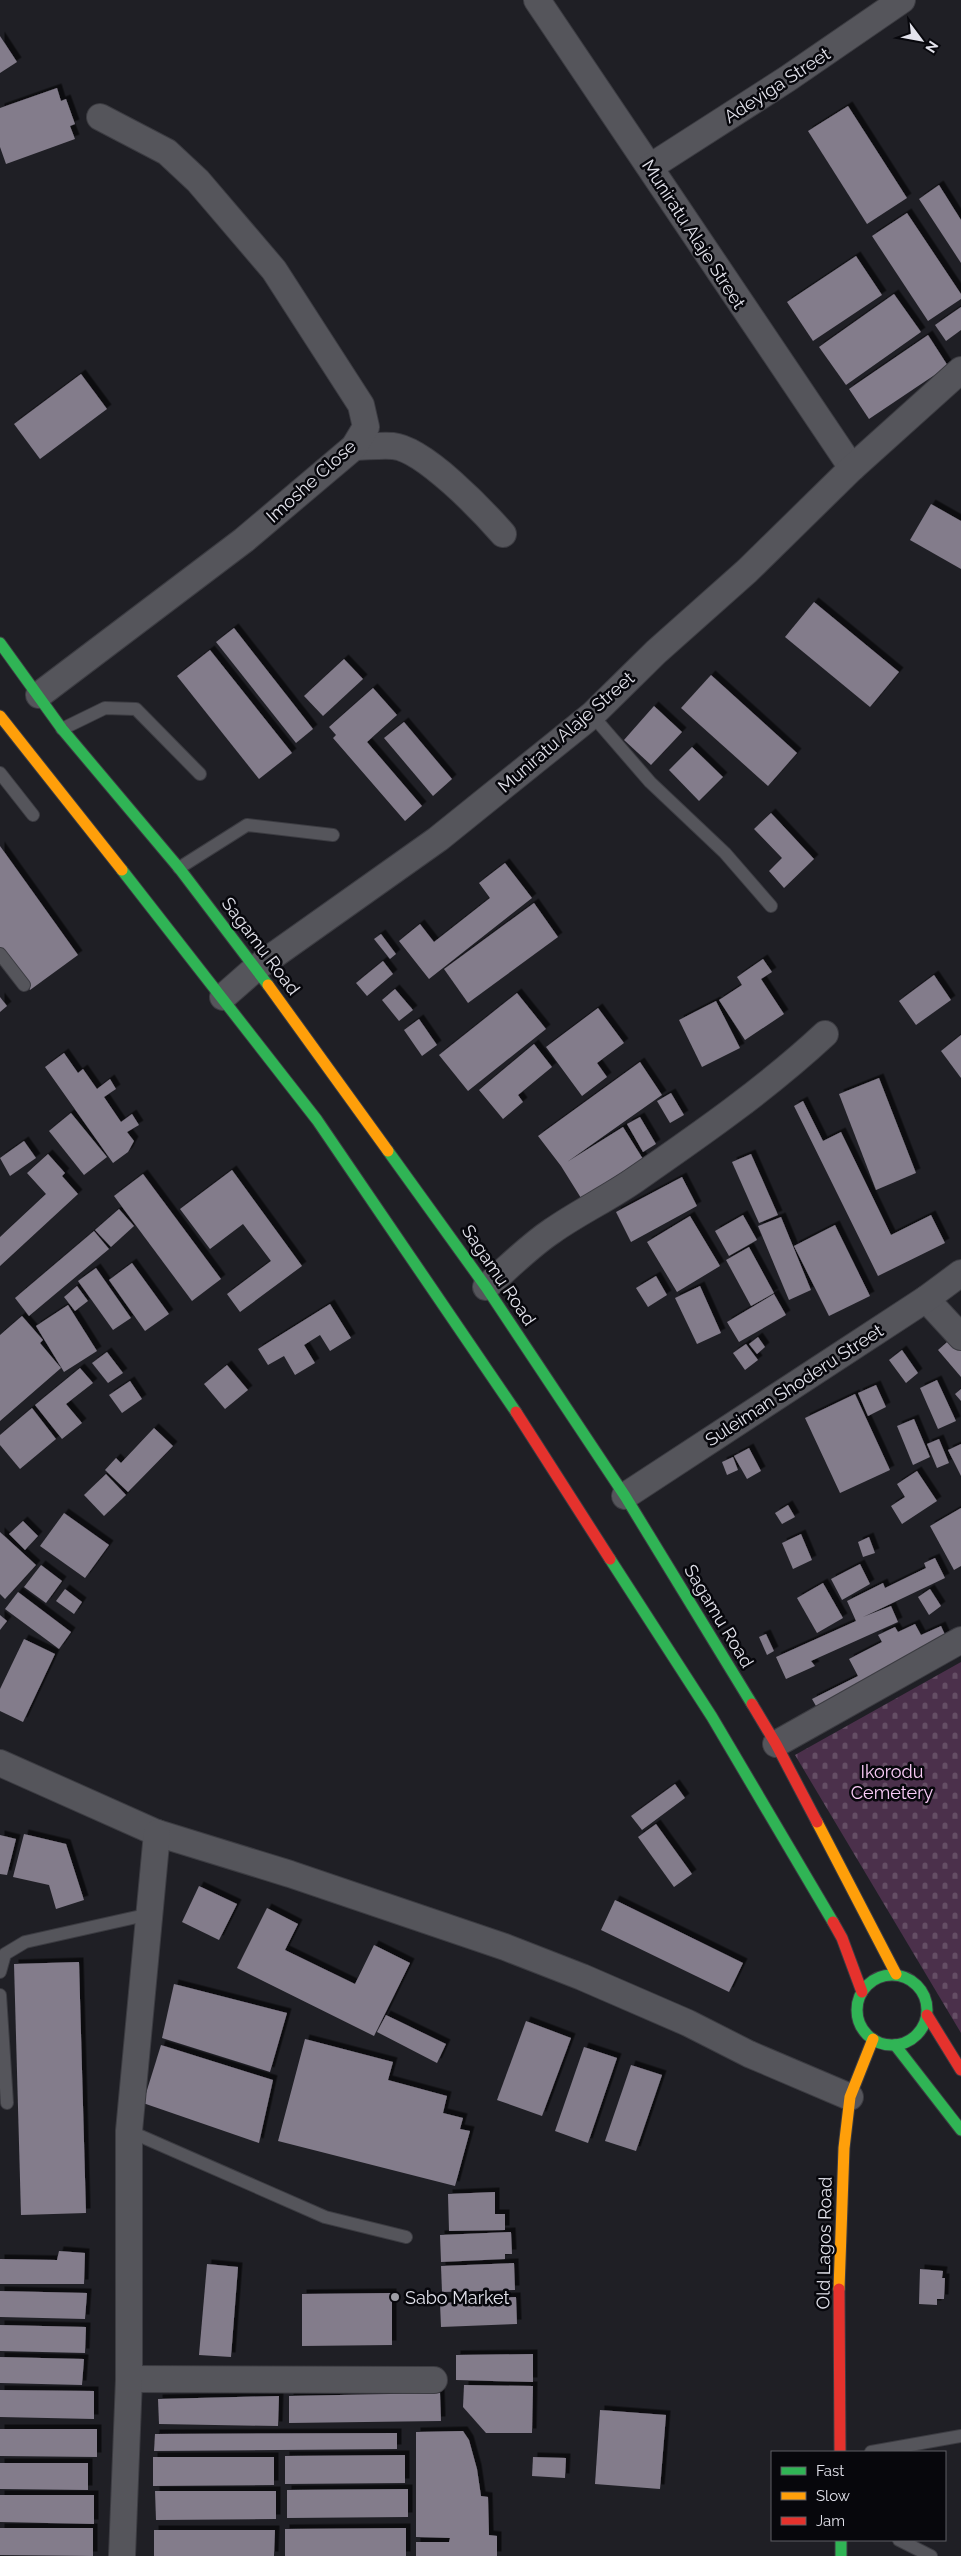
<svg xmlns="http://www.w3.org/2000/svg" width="961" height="2556" font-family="Raleway,sans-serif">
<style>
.cemetery{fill:url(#cemetery-stones)}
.building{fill:#837c8b;filter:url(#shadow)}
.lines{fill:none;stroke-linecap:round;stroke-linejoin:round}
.lane-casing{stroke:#3c3c42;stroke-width:14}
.street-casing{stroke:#3c3c42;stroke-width:28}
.fast-casing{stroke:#3c3c42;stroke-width:13}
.slow-casing{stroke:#3c3c42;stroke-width:13}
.jam-casing{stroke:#3c3c42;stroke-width:13}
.lane{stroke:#55555b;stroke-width:12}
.street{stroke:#55555b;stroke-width:26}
.fast{stroke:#30b455;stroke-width:11}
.slow{stroke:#ff9f0a;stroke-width:11}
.jam{stroke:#e5322d;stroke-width:11}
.poi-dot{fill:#9e9ea6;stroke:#07070c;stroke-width:2}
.labels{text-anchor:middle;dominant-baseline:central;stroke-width:5;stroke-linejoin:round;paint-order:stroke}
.street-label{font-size:18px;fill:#e2e2eb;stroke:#07070c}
.park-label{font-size:18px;fill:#fbccf8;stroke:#07070c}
.poi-label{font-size:18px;fill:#e2e2eb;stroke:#07070c;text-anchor:start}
</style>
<defs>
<pattern id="cemetery-stones" width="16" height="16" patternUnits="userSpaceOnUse" patternTransform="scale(1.25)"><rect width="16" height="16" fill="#4b304b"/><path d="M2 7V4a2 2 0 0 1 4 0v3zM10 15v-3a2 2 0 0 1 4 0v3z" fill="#654e65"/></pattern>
<filter id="shadow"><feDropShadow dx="4.5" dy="-4.5" stdDeviation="0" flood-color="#0009"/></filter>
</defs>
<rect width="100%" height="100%" fill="#1f1f25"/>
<path class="cemetery" d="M961 1662V2033L795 1755Z"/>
<g class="building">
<path d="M0 36 17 62 0 73Z"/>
<path d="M57 88 61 101 66 99 75 124 70 126 75 139 6 164 0 147V108Z"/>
<path d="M848 106 907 198 867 224 808 131Z"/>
<path d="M939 185 961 220V263L919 199Z"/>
<path d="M907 213 961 294V299L928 321 872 236Z"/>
<path d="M856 256 882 295 813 341 787 302Z"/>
<path d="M894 294 921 332 846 385 819 347Z"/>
<path d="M961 307V330L946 341 935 325Z"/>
<path d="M928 335 948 366 869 419 849 389Z"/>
<path d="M81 374 107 409 40 459 14 424Z"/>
<path d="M931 504 961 521V569L910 540Z"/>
<path d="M814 602 899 672 870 707 785 637Z"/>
<path d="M234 628 313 729 296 743 216 642Z"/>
<path d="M210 650 292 753 259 779 177 676Z"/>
<path d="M344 659 363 679 323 716 304 696Z"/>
<path d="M711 675 797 753 768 786 681 708Z"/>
<path d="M373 688 397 715 367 742 422 806 405 821 333 738 336 735 329 727Z"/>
<path d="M654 706 682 732 651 765 624 740Z"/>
<path d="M404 722 452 779 433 796 384 738Z"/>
<path d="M692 747 723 777 699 801 669 770Z"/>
<path d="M771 813 814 859 784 888 769 871 782 858 754 829Z"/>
<path d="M0 846 78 955 30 990 0 948Z"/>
<path d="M505 863 532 898 429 979 399 941 420 924 434 942 490 898 479 883Z"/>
<path d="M534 903 558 937 468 1003 444 969Z"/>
<path d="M381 934 396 954 390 959 374 939Z"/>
<path d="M763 959 772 972 761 979 784 1014 745 1040 719 1000 742 985 737 977Z"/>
<path d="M383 961 393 974 367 996 356 983Z"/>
<path d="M934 975 951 1000 916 1025 899 1001Z"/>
<path d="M395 989 413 1010 399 1021 382 1000Z"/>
<path d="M517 993 546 1029 468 1091 439 1055Z"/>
<path d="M0 997 7 1006 0 1012Z"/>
<path d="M716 1001 740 1048 702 1067 679 1020Z"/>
<path d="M598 1008 624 1043 597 1063 607 1077 582 1096 546 1047Z"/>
<path d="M419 1019 437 1045 422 1056 404 1030Z"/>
<path d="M961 1035V1078L941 1051Z"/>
<path d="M534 1044 552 1067 518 1095 523 1102 503 1119 479 1090Z"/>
<path d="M64 1053 78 1073 83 1069 97 1089 110 1079 116 1089 104 1097 121 1122 132 1114 139 1125 127 1132 134 1141 128 1152 113 1163 45 1067Z"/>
<path d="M640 1062 662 1095 567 1162 623 1127 643 1159 581 1198 561 1166 538 1136Z"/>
<path d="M879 1078 916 1173 876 1190 839 1094Z"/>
<path d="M671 1093 684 1115 670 1123 657 1101Z"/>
<path d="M803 1101 823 1141 841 1132 891 1235 931 1215 945 1243 878 1276 794 1106Z"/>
<path d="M71 1113 107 1157 84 1175 49 1131Z"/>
<path d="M640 1117 656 1144 643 1152 627 1124Z"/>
<path d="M24 1141 36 1158 10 1176 0 1158Z"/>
<path d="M48 1154 65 1173 62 1176 78 1194 0 1266V1237L46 1194 27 1173Z"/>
<path d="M751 1154 778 1215 759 1223 732 1162Z"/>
<path d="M232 1170 302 1266 240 1312 227 1294 271 1261 243 1224 210 1249 180 1209Z"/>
<path d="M143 1174 221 1279 192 1301 114 1196Z"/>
<path d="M682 1177 697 1206 631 1242 616 1212Z"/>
<path d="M119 1209 134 1226 111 1247 95 1230Z"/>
<path d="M743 1215 757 1240 729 1256 715 1231Z"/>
<path d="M690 1216 720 1266 677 1292 647 1242Z"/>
<path d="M781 1217 811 1290 789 1300 758 1226Z"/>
<path d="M835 1225 870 1296 829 1316 794 1246Z"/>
<path d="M94 1231 109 1249 29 1316 15 1298Z"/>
<path d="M749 1247 774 1293 751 1306 726 1260Z"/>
<path d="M132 1263 169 1314 145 1331 109 1280Z"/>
<path d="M96 1268 131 1318 113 1330 78 1281Z"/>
<path d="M656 1276 667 1295 648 1307 636 1288Z"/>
<path d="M77 1286 88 1301 75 1311 64 1297Z"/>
<path d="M700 1286 721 1333 697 1344 675 1298Z"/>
<path d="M774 1294 786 1315 739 1342 727 1322Z"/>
<path d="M330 1304 351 1338 330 1351 320 1335 304 1345 315 1363 295 1375 284 1356 268 1365 258 1349Z"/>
<path d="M68 1305 97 1351 64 1372 36 1326Z"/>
<path d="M22 1316 43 1340 40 1343 61 1368 0 1421V1335Z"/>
<path d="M758 1337 765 1347 757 1354 749 1344Z"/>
<path d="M953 1337 961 1347V1377L938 1350Z"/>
<path d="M746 1344 758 1360 745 1370 733 1353Z"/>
<path d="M902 1350 918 1373 906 1383 889 1360Z"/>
<path d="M107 1352 123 1373 108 1383 92 1363Z"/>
<path d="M227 1365 248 1390 225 1409 204 1384Z"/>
<path d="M80 1368 93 1383 66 1404 82 1423 62 1439 35 1405Z"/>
<path d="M937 1380 956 1421 938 1429 920 1388Z"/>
<path d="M130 1381 142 1399 122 1413 109 1395Z"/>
<path d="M876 1385 886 1407 868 1416 858 1393Z"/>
<path d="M961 1389V1401L955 1394Z"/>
<path d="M855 1394 890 1470 840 1493 805 1418Z"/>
<path d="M32 1408 56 1439 20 1469 0 1445V1435Z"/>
<path d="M914 1419 930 1457 913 1465 897 1426Z"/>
<path d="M154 1428 173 1446 128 1492 105 1470 116 1458 121 1463Z"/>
<path d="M939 1439 949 1463 937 1468 927 1444Z"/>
<path d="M961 1444V1476L948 1450Z"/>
<path d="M749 1448 761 1471 747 1479 734 1456Z"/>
<path d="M733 1457 738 1470 727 1475 722 1462Z"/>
<path d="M917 1471 937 1501 902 1524 891 1506 905 1497 897 1484Z"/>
<path d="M106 1474 126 1495 104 1516 84 1495Z"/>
<path d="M788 1505 795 1517 782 1524 775 1513Z"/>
<path d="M961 1508V1566L954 1570 930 1526Z"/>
<path d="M64 1513 109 1545 85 1578 40 1546Z"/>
<path d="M23 1521 38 1536 25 1550 9 1534Z"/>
<path d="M0 1532 36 1565 5 1599 0 1594Z"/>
<path d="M801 1534 812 1560 793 1569 782 1543Z"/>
<path d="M869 1537 875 1553 863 1557 858 1542Z"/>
<path d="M935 1558 945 1578 863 1617 891 1606 898 1622 811 1661 815 1666 786 1679 776 1657 856 1621 847 1601 883 1583 885 1588 926 1568 924 1563Z"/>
<path d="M860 1564 870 1584 842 1600 831 1579Z"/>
<path d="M41 1565 62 1581 46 1603 24 1587Z"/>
<path d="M823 1583 843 1618 817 1633 797 1598Z"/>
<path d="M65 1589 82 1602 74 1614 56 1601Z"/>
<path d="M930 1589 941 1606 929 1615 918 1597Z"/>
<path d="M18 1592 71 1632 59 1649 5 1609Z"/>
<path d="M0 1615 7 1621 0 1630Z"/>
<path d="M915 1624 921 1635 941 1626 947 1639 816 1706 812 1699 858 1676 849 1659 882 1642 878 1635 895 1627 898 1632Z"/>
<path d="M766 1634 774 1651 767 1655 759 1637Z"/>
<path d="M24 1639 55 1654 23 1722 0 1711V1689Z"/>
<path d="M675 1784 685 1798 642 1830 631 1816Z"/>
<path d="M656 1824 692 1874 674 1887 638 1837Z"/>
<path d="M24 1834 66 1844 84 1900 56 1909 49 1885 13 1877Z"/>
<path d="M0 1835 16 1839 7 1875 0 1874Z"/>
<path d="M199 1886 237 1904 219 1940 182 1922Z"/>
<path d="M615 1900 743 1963 729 1992 601 1930Z"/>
<path d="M267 1908 298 1924 285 1950 355 1984 374 1945 410 1963 374 2036 237 1968Z"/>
<path d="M79 1962 86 2213 21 2215 14 1964Z"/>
<path d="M174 1984 287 2013 270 2072 162 2038Z"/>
<path d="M386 2015 446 2044 437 2063 377 2032Z"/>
<path d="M526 2021 571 2038 542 2116 497 2100Z"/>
<path d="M305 2039 393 2062 388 2080 447 2096 443 2113 463 2118 460 2129 470 2131 455 2186 278 2141Z"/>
<path d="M161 2045 273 2080 259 2143 143 2103Z"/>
<path d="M584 2047 617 2058 588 2143 555 2131Z"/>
<path d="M631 2065 662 2075 636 2151 605 2141Z"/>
<path d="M495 2192V2214H505V2230L449 2231 448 2194Z"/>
<path d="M511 2232 512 2254H505V2259L441 2262 440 2235Z"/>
<path d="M59 2251 85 2253 84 2284H0V2259L57 2260Z"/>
<path d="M514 2263 515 2290 442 2292 441 2266Z"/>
<path d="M207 2264 238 2267 231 2357 199 2355Z"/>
<path d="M920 2269 943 2271 942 2278H945L944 2299H937V2305L919 2304Z"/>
<path d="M0 2291 87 2293 85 2319 0 2317Z"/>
<path d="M392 2293V2345L302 2346V2294Z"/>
<path d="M516 2297 517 2324 441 2327 440 2303 467 2302V2299Z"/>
<path d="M0 2325 86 2327 85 2353 0 2351Z"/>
<path d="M533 2354V2382L456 2380V2355Z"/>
<path d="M0 2357 84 2359 82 2385 0 2383Z"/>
<path d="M464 2385 533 2386 532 2433H486L463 2407Z"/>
<path d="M0 2390 94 2391V2419L0 2417Z"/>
<path d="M440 2393 441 2421 289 2423V2396Z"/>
<path d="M279 2396 278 2426 159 2424 158 2399Z"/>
<path d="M600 2410 666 2415 660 2489 595 2484Z"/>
<path d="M0 2429H97V2457L0 2456Z"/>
<path d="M463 2431 469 2440 477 2469 481 2496 488 2497 489 2535 497 2536V2556H416V2542H449L450 2538 416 2537V2432Z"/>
<path d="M397 2433V2449L154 2451 155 2434Z"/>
<path d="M405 2455V2483L285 2484V2456Z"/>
<path d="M153 2457H274V2485L153 2486Z"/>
<path d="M533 2457 566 2458 565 2478 532 2476Z"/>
<path d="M0 2463H88V2490L0 2489Z"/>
<path d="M408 2489V2517L287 2518V2490Z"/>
<path d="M155 2491H276V2519L156 2520Z"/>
<path d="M0 2495H94V2524L0 2522Z"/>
<path d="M0 2528H93V2556L0 2555Z"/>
<path d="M406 2528V2556H285V2529Z"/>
<path d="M154 2530H275L274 2556H154Z"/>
</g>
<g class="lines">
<g class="lane-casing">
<g id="lane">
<path d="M592 715 650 782 725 853 771 906"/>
<path d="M62 729 105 708 136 709 200 774"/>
<path d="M0 773 33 815"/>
<path d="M179 868 247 825 333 835"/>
<path d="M0 954 24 985"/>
<path d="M0 1972 5 1954 25 1942 150 1914"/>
<path d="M0 1995 7 2103"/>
<path d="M129 2131 325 2217 406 2237"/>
<path d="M871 2452 961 2436"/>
<path d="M899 2540 931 2556"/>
</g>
</g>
<g class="street-casing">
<g id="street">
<path d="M537 0 852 468"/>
<path d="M650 167 787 79 902 0"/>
<path d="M354 447C366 447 380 445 393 446 424 449 482 510 503 534"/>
<path d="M39 695 244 540 354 447 366 427 361 405 274 270 198 181 167 152 100 117"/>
<path d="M223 997 256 968 438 839 592 715 656 652 747 571 852 468 961 370"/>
<path d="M486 1287C508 1268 528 1247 552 1231 579 1212 609 1198 636 1179 701 1134 767 1088 825 1034"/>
<path d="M926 1299 961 1337"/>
<path d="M625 1496 926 1299 961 1273"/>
<path d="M776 1744 961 1640"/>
<path d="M0 1763 157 1833 290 1874 505 1947 582 1977 688 2023 749 2054 850 2097"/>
<path d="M129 2379 434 2380"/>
<path d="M122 2556 129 2379V2131L157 1833"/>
</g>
</g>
<g class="fast-casing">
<g id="fast">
<path d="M0 643 62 729 179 868 268 985"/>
<path d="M122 870 317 1120 516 1412"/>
<path d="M388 1151 486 1287 625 1496 752 1704"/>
<path d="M610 1559 712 1717 833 1922"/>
<circle cx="892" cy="2010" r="35"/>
<path d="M895 2045 961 2130"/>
<path d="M841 2540V2556"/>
</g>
</g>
<g class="slow-casing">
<g id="slow">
<path d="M0 716 122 870"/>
<path d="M268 985 388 1151"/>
<path d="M817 1822 896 1974"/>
<path d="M839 2289 844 2148 850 2097 873 2039"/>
</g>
</g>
<g class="jam-casing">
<g id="jam">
<path d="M516 1412 610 1559"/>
<path d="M752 1704 776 1744 817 1822"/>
<path d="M833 1922 842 1938 862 1992"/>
<path d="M927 2015 961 2070"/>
<path d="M839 2289 840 2452"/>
</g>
</g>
<use href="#lane" class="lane"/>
<use href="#street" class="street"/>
<use href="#fast" class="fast"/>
<use href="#slow" class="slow"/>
<use href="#jam" class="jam"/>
</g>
<circle class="poi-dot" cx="395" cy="2297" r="5"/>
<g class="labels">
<g class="street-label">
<text transform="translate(777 85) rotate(-33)">Adeyiga Street</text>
<text transform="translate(694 234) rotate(57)">Muniratu Alaje Street</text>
<text transform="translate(311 481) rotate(-42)">Imoshe Close</text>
<text transform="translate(566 732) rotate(-41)">Muniratu Alaje Street</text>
<text transform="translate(261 946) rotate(53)">Sagamu Road</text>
<text transform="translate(499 1275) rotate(56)">Sagamu Road</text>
<text transform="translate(794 1385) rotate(-33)">Suleiman Shoderu Street</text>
<text transform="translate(719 1616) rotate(59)">Sagamu Road</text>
<text transform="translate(824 2243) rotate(-89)">Old Lagos Road</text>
</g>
<g class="park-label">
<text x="892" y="1771">Ikorodu<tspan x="892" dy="21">Cemetery</tspan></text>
</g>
<g class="poi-label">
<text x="405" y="2297">Sabo Market</text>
</g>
</g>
<rect x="771" y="2451" width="175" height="90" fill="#07070c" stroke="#5f5f65"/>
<rect x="781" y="2467" width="25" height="8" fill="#30b455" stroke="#5f5f65"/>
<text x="816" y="2476" font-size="15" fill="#e2e2eb">Fast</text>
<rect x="781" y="2492" width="25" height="8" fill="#ff9f0a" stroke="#5f5f65"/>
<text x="816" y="2501" font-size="15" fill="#e2e2eb">Slow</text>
<rect x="781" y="2517" width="25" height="8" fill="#e5322d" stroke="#5f5f65"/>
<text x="816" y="2526" font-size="15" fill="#e2e2eb">Jam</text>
<g transform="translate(921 40) rotate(122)" stroke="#07070c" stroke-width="4" paint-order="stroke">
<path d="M0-4L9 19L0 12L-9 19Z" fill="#e2e2eb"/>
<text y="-8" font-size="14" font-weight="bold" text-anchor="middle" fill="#e2e2eb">N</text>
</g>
</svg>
